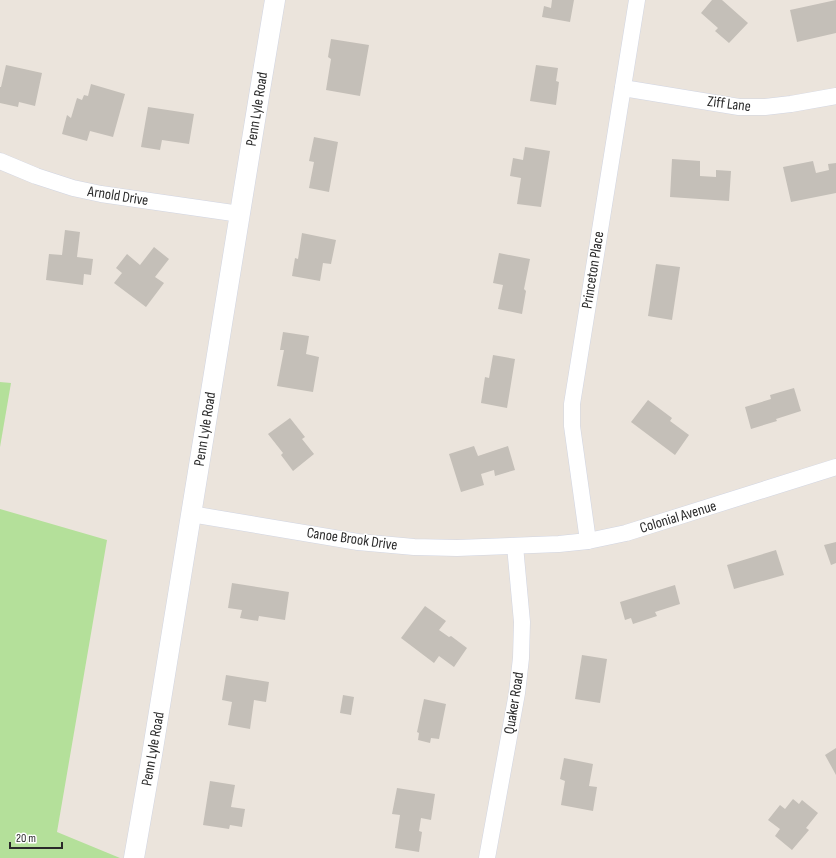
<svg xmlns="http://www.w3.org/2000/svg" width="836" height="858" font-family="'Sofia Sans Condensed',sans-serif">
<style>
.green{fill:#b4e09a}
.building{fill:#c4bfb8}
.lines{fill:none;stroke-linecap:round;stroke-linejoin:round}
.minor-casing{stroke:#d1d5e2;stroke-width:17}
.tertiary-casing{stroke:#d1d5e2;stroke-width:21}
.minor{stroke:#fff;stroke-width:16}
.tertiary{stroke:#fff;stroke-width:20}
.labels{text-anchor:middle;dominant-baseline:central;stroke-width:3;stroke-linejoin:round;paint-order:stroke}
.street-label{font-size:15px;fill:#2a2a2a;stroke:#fff}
</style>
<rect width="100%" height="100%" fill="#ebe4dc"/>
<g class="green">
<path d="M0 382 11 383 0 447Z"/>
<path d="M0 509 107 540 57 832 120 858H0Z"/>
</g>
<g class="building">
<path d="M552 0H574L570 22 542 17 544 6 551 8Z"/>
<path d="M712 0H722L748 23 729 43 715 31 718 28 701 13Z"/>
<path d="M836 0V33L797 42 790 10Z"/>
<path d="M331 39 369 45 360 96 326 90 331 59 328 57Z"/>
<path d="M6 65 42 73 35 106 19 102 18 107 0 103V87H1Z"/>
<path d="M536 65 558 68 556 81 559 82 556 105 530 101Z"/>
<path d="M91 84 125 94 113 137 90 131 87 141 62 134 67 115 71 118 77 98 82 100 84 95 88 96Z"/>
<path d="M148 107 194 114 189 144 162 140 160 150 141 147Z"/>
<path d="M314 137 338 142 329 192 309 188 314 162 309 161Z"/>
<path d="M525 147 550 151 541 207 517 204 521 178 510 176 513 158 523 160Z"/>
<path d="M672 159 700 161V176L716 177V170L731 171 729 201 670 197Z"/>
<path d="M813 161 816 173 829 170 828 164 836 163V193L791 202 783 167Z"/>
<path d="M65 230 80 232 77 257 93 259 91 275 84 274 83 285 46 280 49 254 62 255Z"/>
<path d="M302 233 336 240 331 264 323 263 320 281 292 276 295 258 298 259Z"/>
<path d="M154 247 169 259 155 277 164 283 146 307 114 283 122 273 116 268 127 254 140 265Z"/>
<path d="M499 253 530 259 524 289 526 291 522 314 498 309 503 285 493 283Z"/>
<path d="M656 264 680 267 672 320 648 316Z"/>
<path d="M283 332 309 336 306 354 319 357 313 392 277 386 284 350H280Z"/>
<path d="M493 355 515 359 507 408 481 403 485 377 489 378Z"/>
<path d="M794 388 801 411 776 419 777 421 751 429 745 407 771 399 770 395Z"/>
<path d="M648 400 672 418 670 421 689 435 675 455 631 422Z"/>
<path d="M290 418 305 437 302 439 314 454 293 471 281 455 283 453 268 434Z"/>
<path d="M474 446 478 456 508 446 515 470 495 476 494 470 481 474 484 485 461 492 449 454Z"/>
<path d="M836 542V563L831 565 824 545Z"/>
<path d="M776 550 784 575 734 589 727 565Z"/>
<path d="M232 583 289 592 285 620 259 616 258 621 240 618 242 610 228 608Z"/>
<path d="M675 585 680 604 655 612 657 616 633 624 631 618 625 620 620 602Z"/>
<path d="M425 606 446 621 439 630 449 637 451 636 467 648 454 667 439 656 434 663 401 638Z"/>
<path d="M582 655 607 659 600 703 575 699Z"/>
<path d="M226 675 269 682 266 702 254 700 250 729 228 725 232 702 222 700Z"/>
<path d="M343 695 354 697 351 715 340 713Z"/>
<path d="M424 699 446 704 439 739 431 738 430 743 418 740 419 733 417 732Z"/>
<path d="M836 748V775L825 755Z"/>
<path d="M564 758 593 764 589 786 597 787 593 811 561 805 565 781 560 779Z"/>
<path d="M210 781 235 785 231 807 245 809 242 827 230 825 229 829 203 825Z"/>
<path d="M397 788 435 794 431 820 421 818 419 831 422 832 419 852 395 848 400 815 392 814Z"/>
<path d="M793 799 799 804 802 800 818 813 806 828 809 830 792 850 775 836 780 829 768 820 780 805 785 809Z"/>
</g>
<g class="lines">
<g class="minor-casing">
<g id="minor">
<path d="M623 88 739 107H765L791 104 836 96"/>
<path d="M0 161 36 176 73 188 101 194 240 214"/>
<path d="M191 514 358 542 414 547 457 548 559 544 588 541 626 533 836 467"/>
<path d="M588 541 572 426V404L637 0"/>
<path d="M487 858 517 693 521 658 522 622 515 546"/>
</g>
</g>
<g class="tertiary-casing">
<path id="tertiary" d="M134 858 152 755 260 90 275 0"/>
</g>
<use href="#minor" class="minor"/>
<use href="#tertiary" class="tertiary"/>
</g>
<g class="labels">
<g class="street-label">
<text transform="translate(729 104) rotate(7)">Ziff Lane</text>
<text transform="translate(257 109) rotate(-81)">Penn Lyle Road</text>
<text transform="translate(118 196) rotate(9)">Arnold Drive</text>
<text transform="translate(593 270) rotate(-81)">Princeton Place</text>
<text transform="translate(205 429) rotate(-81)">Penn Lyle Road</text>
<text transform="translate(678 517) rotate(-17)">Colonial Avenue</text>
<text transform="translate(352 539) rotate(8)">Canoe Brook Drive</text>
<text transform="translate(514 703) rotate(-81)">Quaker Road</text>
<text transform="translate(153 749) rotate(-80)">Penn Lyle Road</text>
</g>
</g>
<path d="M10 842v6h52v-6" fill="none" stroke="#2a2a2a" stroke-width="2"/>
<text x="16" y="842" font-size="12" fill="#2a2a2a" stroke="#ffffff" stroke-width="3" paint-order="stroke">20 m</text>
</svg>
